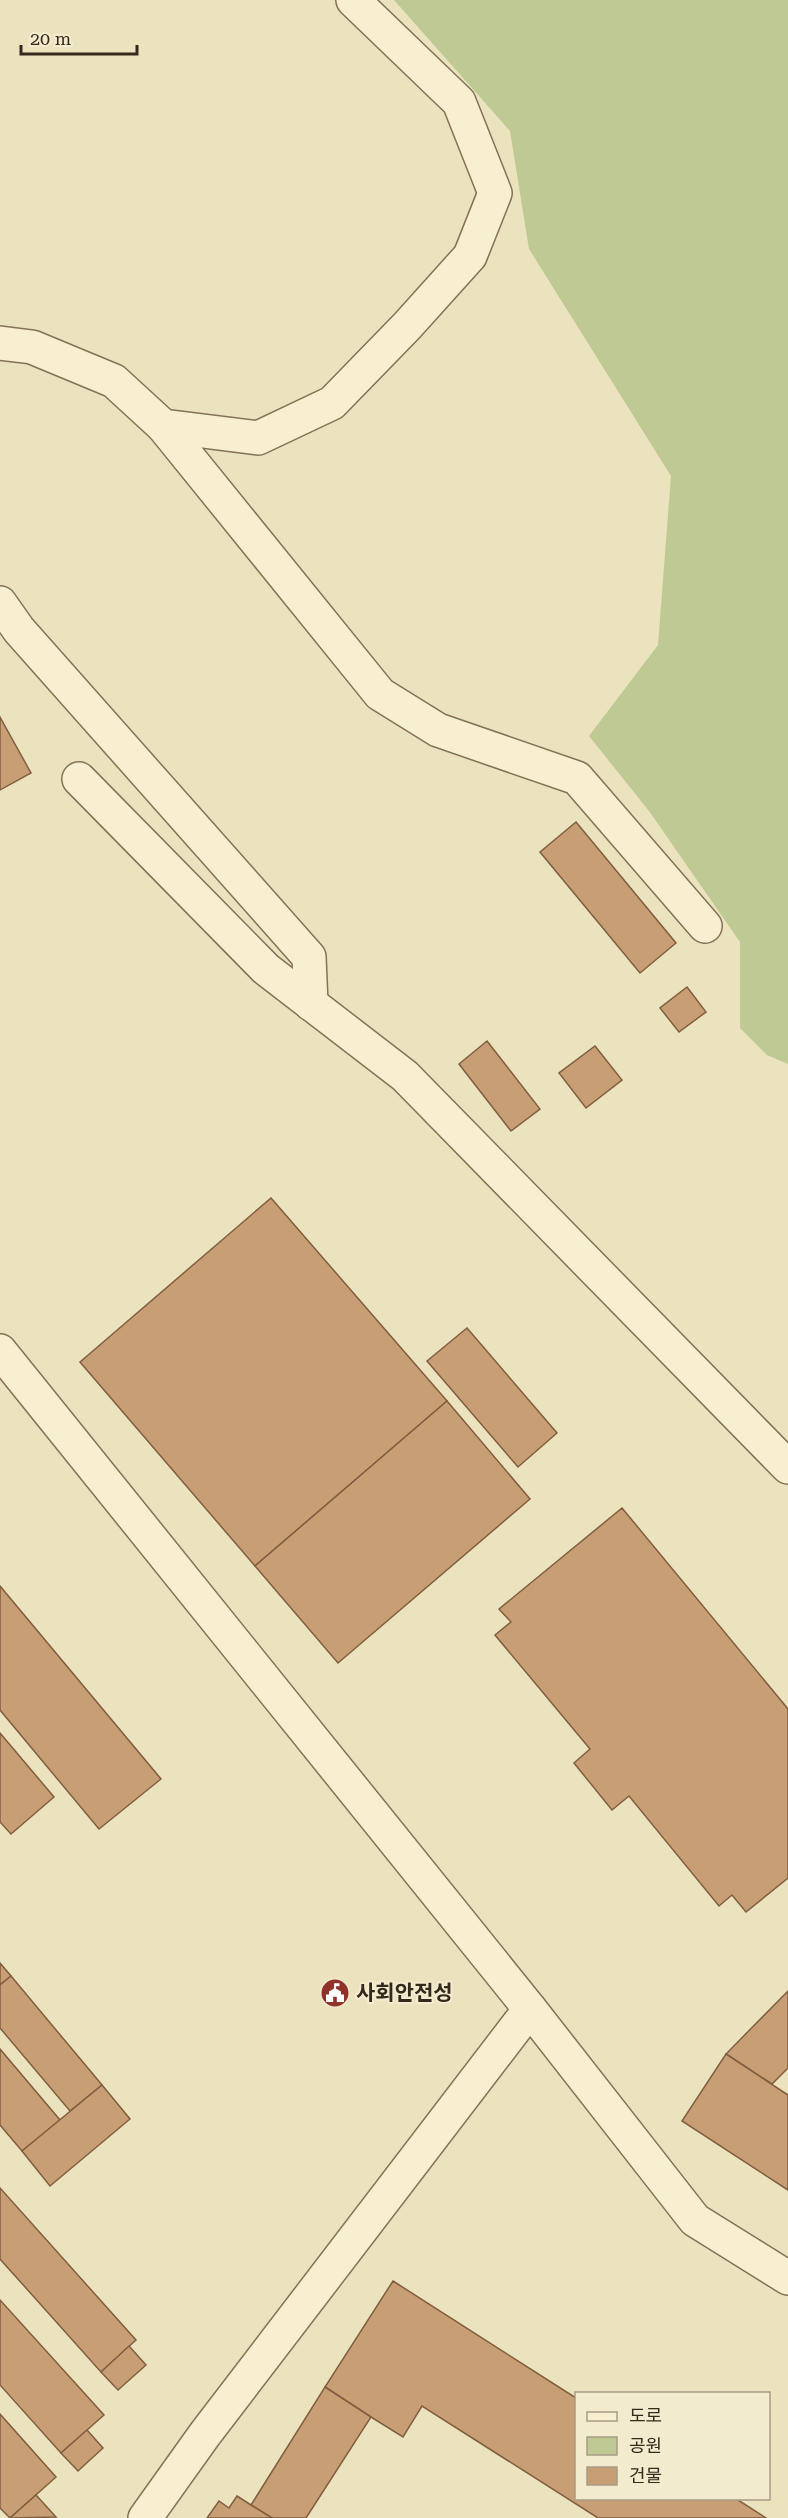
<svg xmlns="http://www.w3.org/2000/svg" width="788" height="2518" font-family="'Roboto Serif','Noto Sans KR',serif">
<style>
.green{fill:#bec993}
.building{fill:#c89f75;stroke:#815e3f;stroke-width:1.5}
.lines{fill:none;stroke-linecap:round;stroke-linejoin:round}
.minor-casing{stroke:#837258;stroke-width:36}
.minor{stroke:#f7efd0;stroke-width:33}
.labels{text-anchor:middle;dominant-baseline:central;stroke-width:4.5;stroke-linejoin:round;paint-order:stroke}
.poi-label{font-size:21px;font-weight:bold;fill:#33291c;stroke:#f3ebcd;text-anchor:start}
</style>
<rect width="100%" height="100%" fill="#ebe2be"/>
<path class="green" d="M394 0H788V1064L767 1055 740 1028V942L649 811 589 736 658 645 671 476 529 249 510 131Z"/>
<g class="building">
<path d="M0 717 31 773 0 790Z"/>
<path d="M576 822 676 943 640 973 540 852Z"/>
<path d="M687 987 706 1012 679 1032 660 1008Z"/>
<path d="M487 1041 540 1109 511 1131 459 1064Z"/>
<path d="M595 1046 622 1080 586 1108 559 1073Z"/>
<path d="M271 1198 447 1401 255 1566 80 1362Z"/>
<path d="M467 1328 557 1433 518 1467 427 1361Z"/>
<path d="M447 1401 530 1499 338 1663 255 1566Z"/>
<path d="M622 1508 788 1709V1878L746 1912 732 1895 719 1906 629 1796 612 1810 574 1763 590 1749 495 1635 511 1622 499 1609Z"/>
<path d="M0 1586 161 1779 99 1829 0 1710Z"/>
<path d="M0 1733 54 1797 11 1834 0 1822Z"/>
<path d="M0 1963 11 1976 0 1985Z"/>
<path d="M11 1976 102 2085 70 2111 0 2028V1985Z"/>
<path d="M788 1991V2068L772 2084 726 2054Z"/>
<path d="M0 2049 60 2120 22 2151 0 2125Z"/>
<path d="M726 2054 788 2095V2190L682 2121Z"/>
<path d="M102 2085 130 2119 50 2186 22 2151Z"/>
<path d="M0 2188 136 2340 101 2372 0 2259Z"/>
<path d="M393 2281 576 2398V2498H735L766 2518H598L422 2406 403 2437 371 2417 325 2387Z"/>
<path d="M0 2300 104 2415 61 2453 0 2385Z"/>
<path d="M129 2346 146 2365 118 2390 101 2372Z"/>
<path d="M325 2387 371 2417 306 2518H272L251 2505Z"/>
<path d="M0 2414 56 2477 10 2518 0 2508Z"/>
<path d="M87 2430 103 2448 78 2471 61 2453Z"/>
<path d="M36 2495 56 2517 10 2518Z"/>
<path d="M237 2496 251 2505 272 2518H207L219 2501 229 2508Z"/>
</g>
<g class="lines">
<g class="minor-casing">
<g id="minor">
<path d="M0 343 32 347 114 381 163 426 258 438 332 403 407 326 470 256 495 193 459 102 353 0"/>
<path d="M163 426 380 694 438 730 577 778 705 926"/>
<path d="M0 603 19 630 309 957 311 1004"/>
<path d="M79 779 266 969 405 1076 788 1467"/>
<path d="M0 1351 530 2009 695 2220 788 2278"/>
<path d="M145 2518 205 2434 530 2009"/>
</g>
</g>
<use href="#minor" class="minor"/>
</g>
<defs>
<g id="civic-disc" transform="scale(1.5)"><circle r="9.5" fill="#8f322a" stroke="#f3ebcd"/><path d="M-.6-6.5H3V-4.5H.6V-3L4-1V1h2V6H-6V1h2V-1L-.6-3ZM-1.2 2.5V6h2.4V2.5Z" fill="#fff"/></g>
</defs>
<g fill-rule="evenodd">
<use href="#civic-disc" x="335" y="1993"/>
</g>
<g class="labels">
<g class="poi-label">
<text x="356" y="1993">사회안전성</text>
</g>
</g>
<rect x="575" y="2392" width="195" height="108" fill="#f3ebcd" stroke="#a69d86" stroke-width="1.5"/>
<rect x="587" y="2412" width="30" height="9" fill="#f7efd0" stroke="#a69d86" stroke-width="1.5"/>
<text x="629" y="2422" font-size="18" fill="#33291c">도로</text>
<rect x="587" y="2437" width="30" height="18" fill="#bec993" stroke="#a69d86" stroke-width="1.5"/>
<text x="629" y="2452" font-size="18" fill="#33291c">공원</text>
<rect x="587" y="2467" width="30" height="18" fill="#c89f75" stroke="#a69d86" stroke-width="1.5"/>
<text x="629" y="2482" font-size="18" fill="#33291c">건물</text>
<path d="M21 45v9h116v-9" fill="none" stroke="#33291c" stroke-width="3"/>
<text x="30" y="45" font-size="18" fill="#33291c" stroke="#f3ebcd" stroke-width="4.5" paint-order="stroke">20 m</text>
</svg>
